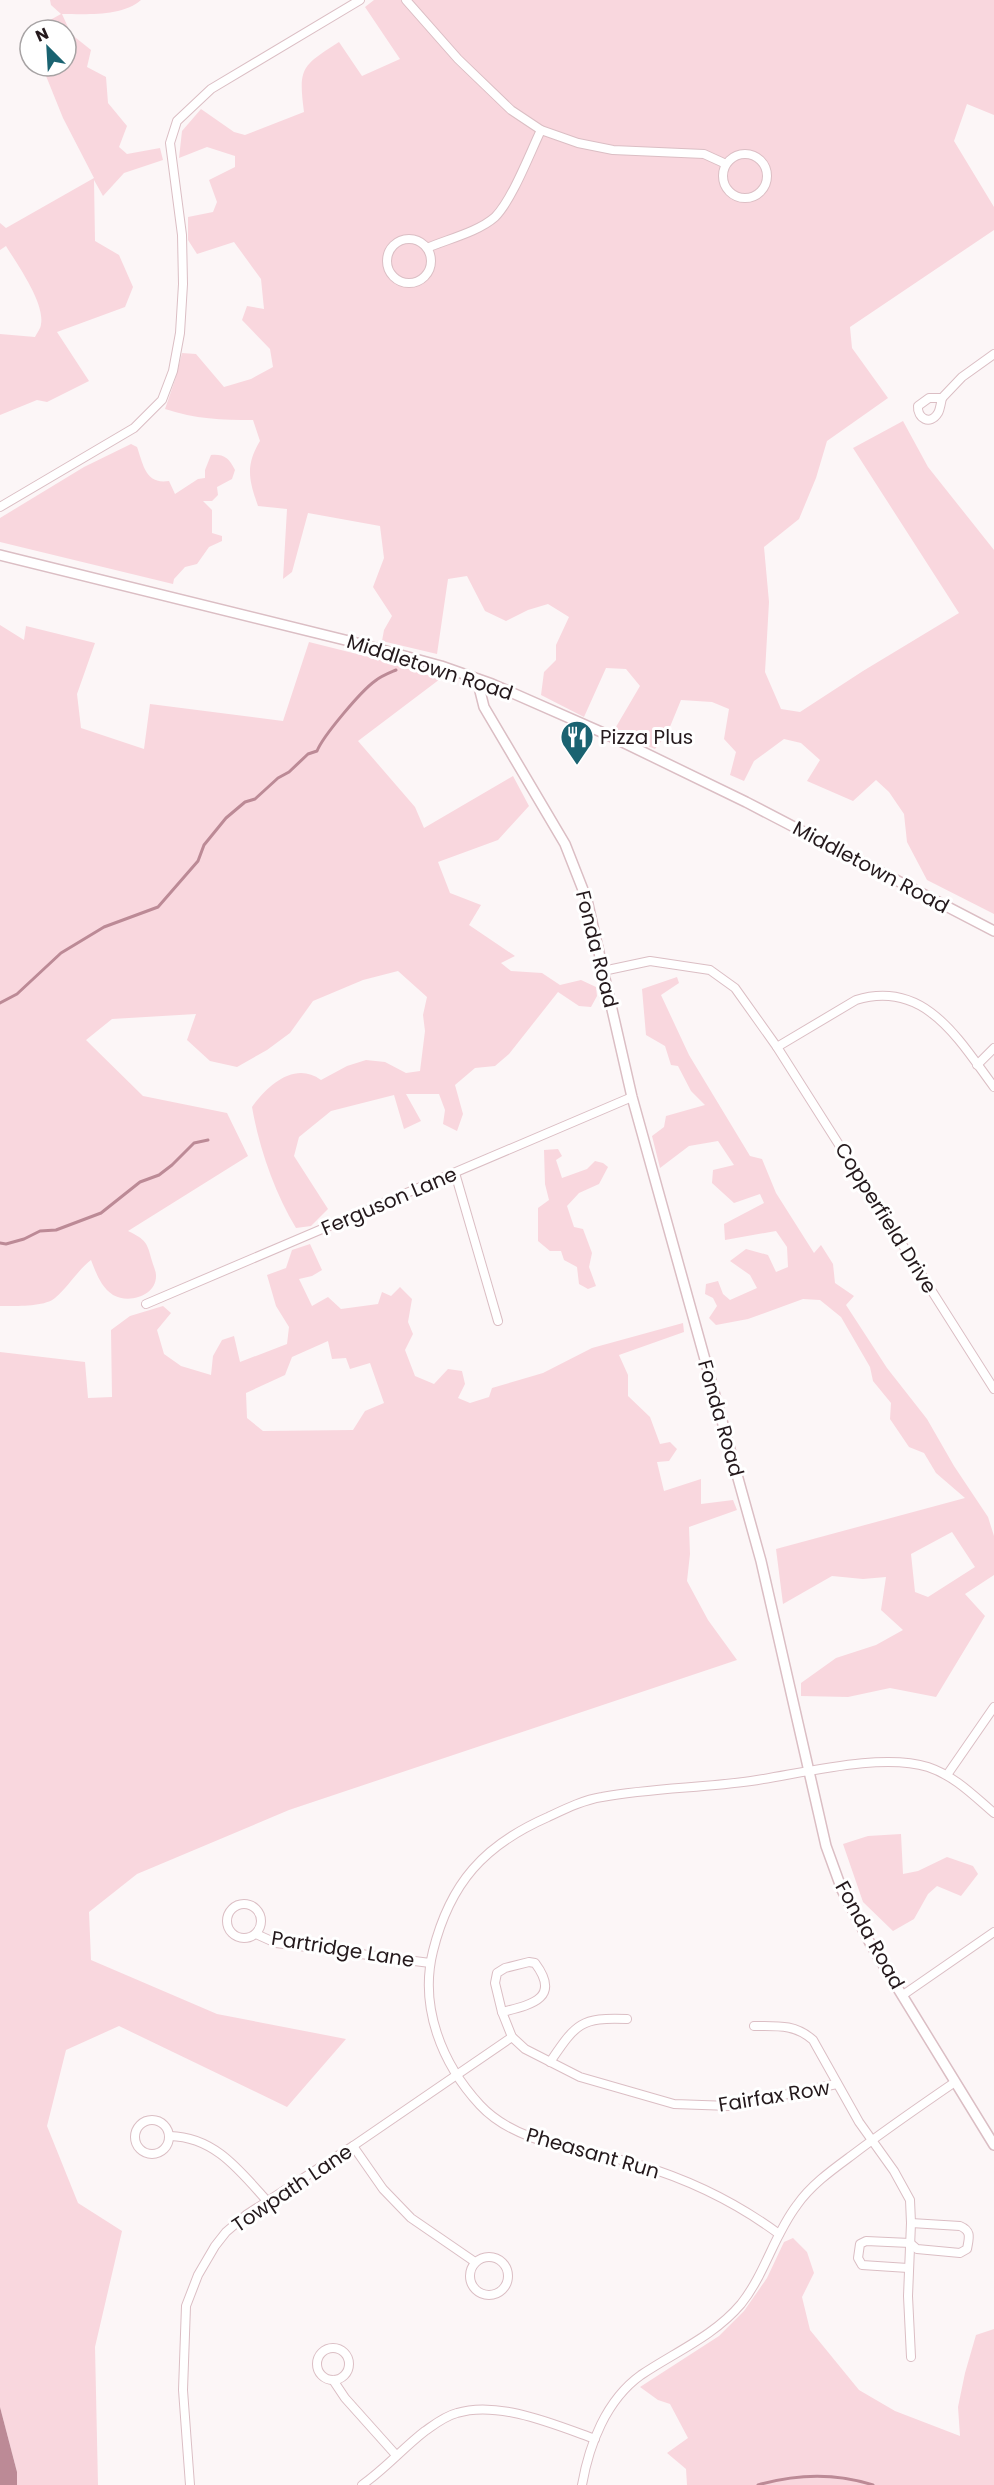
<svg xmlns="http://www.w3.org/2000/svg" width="994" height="2485" font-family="Poppins,sans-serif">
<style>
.green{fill:#f9d7de;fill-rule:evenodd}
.water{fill:#bc8a96}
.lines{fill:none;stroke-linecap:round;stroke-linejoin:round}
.stream{stroke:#bc8a96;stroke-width:3}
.minor-casing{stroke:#dbbec4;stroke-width:10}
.tertiary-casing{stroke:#dbbec4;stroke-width:12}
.minor{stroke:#fff;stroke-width:8}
.tertiary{stroke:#fff;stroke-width:9}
.labels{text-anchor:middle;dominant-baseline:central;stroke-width:6;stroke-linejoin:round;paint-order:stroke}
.street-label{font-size:20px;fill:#24191c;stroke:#fff}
.poi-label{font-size:20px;fill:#24191c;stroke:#fff;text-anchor:start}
</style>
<rect width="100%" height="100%" fill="#fcf6f7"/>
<g class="green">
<path d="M50 0H141C122 17 85 14 62 14L71 34 91 50 87 67 106 77 108 103 127 126 119 147 127 154 160 148 163 160 124 173 103 196 94 180 95 241 119 255 133 287 125 307 57 332 89 381 47 402 37 400 0 415V334L35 337C37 333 41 328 41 324 45 303 17 264 6 246L0 250V223L6 228 94 178 63 118 42 66H66V30H32L61 14 51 5Z"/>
<path d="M374 0H994V115L967 104 954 141 994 207V230L850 327 852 348 888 398 827 441 816 478 799 519 764 547 769 602 765 672 781 709 800 712 863 671 959 613 853 448 903 421 928 467 994 550V914L927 880 907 842 904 814 889 792 876 780 853 801 807 781 820 760 801 743 784 739 754 761 744 781 730 775 736 752 724 739 729 709 712 702 681 700 667 734 655 749 613 732 640 686 626 669 606 668 584 717 541 695 544 672 556 660V645L569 617 548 604 528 610 506 621 485 611 467 576 448 579 437 654 382 641 384 630 392 616 373 587 384 558 380 526 308 513 292 572 283 579 287 509 258 506C249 480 245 466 260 441L253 420C222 420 195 419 165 409L175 380 182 353 196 354 224 387 251 379 273 367 270 349 242 320 247 306 264 309 261 279 234 242 197 254 188 240V217L213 212 217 202 209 180 235 167V156L207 147 179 158 182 131 201 109 234 132 245 135 304 112C298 67 302 66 339 42L362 76 400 59 365 7Z"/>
<path d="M131 444 137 447C143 463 145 485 169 481L175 494 198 479 205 478V470L211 455C224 454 229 458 235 470L232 479 217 487 218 495 212 501H203L212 510V533L222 536V541L209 547 197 564 185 567 174 579 173 584 0 542V518L84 467Z"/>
<path d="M0 625 24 640 26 626 95 643 77 694 81 728 144 749 150 704 283 721 309 642 381 660 440 679 358 741 415 807 424 828 513 776 529 806 498 840 438 862 450 893 481 905 469 925 515 956 501 963 511 971 542 973 560 985 581 980 596 987 597 996 591 1007 579 1006 558 992 509 1054 495 1066 475 1068 455 1085 463 1114 457 1131 443 1124 445 1110 439 1094H406L421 1121 404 1129 394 1095 331 1111 299 1137 294 1156 328 1209 311 1226 296 1228C275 1193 259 1148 252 1107 268 1085 295 1061 321 1080L347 1066 366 1060 385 1062 406 1073 420 1071 425 1031 423 1015 427 997 398 971 363 980 313 1001 290 1033 267 1050 237 1067 210 1061 187 1040 196 1014 112 1019 86 1040 143 1096 227 1113 248 1156 128 1231C146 1240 147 1242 152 1261 153 1265 156 1271 156 1275 157 1296 129 1304 113 1295 101 1287 96 1273 91 1260 77 1271 69 1286 55 1298 45 1307 14 1306 0 1306Z"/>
<path d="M677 977 679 983 661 995 689 1055 750 1156 762 1159 776 1193 814 1253 821 1245 833 1264 835 1283 854 1296 846 1305 887 1368 927 1419 954 1466 988 1517 994 1536V1575L965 1594 985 1616 936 1697 890 1688 848 1697 801 1696V1683L836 1658 876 1645 903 1630 881 1610 886 1577 863 1579 832 1576 783 1604 776 1549 965 1498 936 1473 924 1453 909 1447 890 1419 891 1403 873 1381 870 1367 841 1317 820 1300 803 1299 748 1319 716 1325 709 1318 717 1306 713 1298 705 1294 706 1284 718 1281 723 1294 730 1300 757 1288 750 1275 730 1261 746 1249 768 1255 776 1272 788 1267 787 1247 776 1231 725 1240 724 1224 764 1203 760 1194 734 1203 712 1183 713 1170 734 1165 718 1141 689 1146 660 1168 652 1136 664 1127 666 1116 705 1105 691 1091 678 1066 671 1065 665 1046 646 1035 642 989ZM952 1532 975 1567 928 1597 915 1592 911 1554Z"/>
<path d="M558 1149 562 1156 556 1160 562 1178 587 1169 595 1161 603 1163 608 1167 599 1184 579 1193 567 1206 574 1227 583 1229 592 1253 589 1267 596 1286 588 1289 579 1284 577 1267 564 1260 561 1251H550L538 1241V1208L549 1200 545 1184 544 1150Z"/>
<path d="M310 1244 322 1270 312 1276 299 1279 312 1306 328 1297 341 1309 378 1304 382 1292 391 1296 400 1287 412 1299 408 1322 413 1334 405 1350 415 1376 434 1384 448 1369 462 1371 465 1384 458 1398 470 1403 489 1397 492 1388 543 1373 592 1348 683 1323 684 1332 619 1355 628 1375V1396L650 1417 660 1444 670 1442 677 1449 669 1461 657 1462 664 1491 701 1479V1504L733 1500 737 1510 689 1527 690 1554 687 1581 708 1620 737 1660 289 1810 137 1874 89 1912 91 1960 217 2014 346 2039 287 2107 119 2026 66 2050 47 2126 78 2203 122 2231 95 2347 98 2485H17V2472L0 2407V1352L85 1362 88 1398 112 1397 111 1330 130 1316 163 1306 171 1313 157 1330 164 1354 181 1366 211 1375 213 1356 222 1340 234 1336 240 1362 287 1344 289 1327 276 1306 267 1275 286 1268 292 1250ZM328 1341 332 1359 346 1358 350 1369 370 1363 384 1403 365 1411 353 1430 263 1431 247 1418 246 1393 285 1375 292 1357Z"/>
<path d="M901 1834 903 1874 918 1871 947 1857 973 1866 978 1874 961 1896 937 1886 928 1894 914 1919 893 1931 863 1902 843 1844 868 1836Z"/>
<path d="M793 2238 807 2252 814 2273 802 2297 810 2330 859 2390 895 2411 960 2436 958 2407 965 2373 976 2335 994 2329V2485H687L686 2469 667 2453 688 2438 670 2404 658 2400 640 2387 719 2336 744 2311 767 2278 784 2242Z"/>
</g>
<path class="water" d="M0 2407 17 2472V2485H0Z"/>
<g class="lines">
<g class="stream">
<path d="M0 1003 17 994 61 953 104 927 158 907 198 861 204 845 226 818 245 802 255 799 278 778 289 772 308 754 317 751C323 736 361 691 375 681 381 676 389 673 396 670"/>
<path d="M0 1243 6 1244 24 1239 40 1231 56 1230 101 1213 140 1182 159 1175 172 1165 194 1143 208 1140"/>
<path d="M758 2485C796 2474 836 2473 873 2485"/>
</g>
<g class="minor-casing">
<g id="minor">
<path d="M406 0 458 59 511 110 541 130 578 143 613 150 704 154 726 164"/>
<circle cx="745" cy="176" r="22"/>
<circle cx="409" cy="261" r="22"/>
<path d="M427 248C448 239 478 232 495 217 512 200 530 153 541 130"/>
<path d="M929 398H942C941 402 940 410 938 413 930 426 917 418 918 406Z"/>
<path d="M942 398 962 377 994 354"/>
<path d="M0 507 134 428 162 400 173 371 180 333 183 284 182 235 170 143 177 121 211 89 360 0"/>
<path d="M603 971 650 961 710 970 735 988 777 1047 994 1389"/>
<path d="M777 1047 856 1000C925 979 959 1040 994 1087"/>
<path d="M977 1065 994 1048"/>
<path d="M455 1173 498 1321"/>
<path d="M146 1304 632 1097"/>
<path d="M947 1775 994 1707"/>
<circle cx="244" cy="1921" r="17"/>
<path d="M256 1934 276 1943 430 1963"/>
<path d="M529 1962 535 1963C562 1999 530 2005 502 2012L495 1983 497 1973 505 1968Z"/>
<path d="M903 1995 994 1932"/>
<path d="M502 2012 512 2037 525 2049 580 2077 674 2104 730 2106 837 2084"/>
<path d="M754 2026C777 2026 795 2024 813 2040L859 2122 894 2171 910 2200 911 2223 908 2296 911 2357"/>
<path d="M550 2062C576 2024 580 2017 627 2019"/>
<circle cx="152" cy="2137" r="17"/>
<path d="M170 2136C215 2137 240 2171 268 2202"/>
<path d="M353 2146 383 2189 411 2218 475 2262"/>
<path d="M779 2234C737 2203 690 2180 640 2165 588 2149 519 2147 480 2105 442 2064 419 2007 433 1951 450 1883 484 1845 548 1817 565 1809 583 1800 602 1797 651 1788 701 1788 751 1781 800 1774 881 1752 928 1767 955 1776 974 1796 994 1813"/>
<circle cx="489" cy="2276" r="19"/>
<path d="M908 2268 862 2265 858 2258 860 2244 866 2241 910 2243 917 2249 960 2253 967 2249C969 2238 972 2231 960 2226L911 2223"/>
<circle cx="333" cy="2364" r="16"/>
<path d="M333 2380 345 2398 396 2455"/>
<path d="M190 2485 183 2390 186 2306 198 2275 215 2246 226 2232 246 2215 353 2146 512 2037"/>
<path d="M362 2485C385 2469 403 2448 425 2431 435 2424 445 2416 457 2413 498 2400 556 2425 595 2439"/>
<path d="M582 2485C589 2445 606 2400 641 2375 675 2352 714 2336 741 2304 765 2274 774 2235 797 2205 811 2185 832 2170 851 2156 885 2130 920 2106 955 2082"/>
</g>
</g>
<g class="tertiary-casing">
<g id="tertiary">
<path d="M0 555 353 642 441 666 492 684 608 735 746 802 994 931"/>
<path d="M477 679 484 707 565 844 587 900 632 1097 761 1561 826 1846 842 1890 870 1943 994 2145"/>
</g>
</g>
<use href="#minor" class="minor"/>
<use href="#tertiary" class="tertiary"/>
</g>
<defs>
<g id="restaurant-pin" transform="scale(1.725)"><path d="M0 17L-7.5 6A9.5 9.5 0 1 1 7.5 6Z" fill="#1a6371" stroke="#fff"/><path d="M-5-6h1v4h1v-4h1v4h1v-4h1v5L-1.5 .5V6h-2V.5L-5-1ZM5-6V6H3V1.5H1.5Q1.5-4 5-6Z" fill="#fff"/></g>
</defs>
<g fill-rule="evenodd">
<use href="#restaurant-pin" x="577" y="737"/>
</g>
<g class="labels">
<g class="street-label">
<text transform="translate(430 667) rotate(18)">Middletown Road</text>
<text transform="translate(871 867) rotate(28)">Middletown Road</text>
<text transform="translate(597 949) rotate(76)">Fonda Road</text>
<text transform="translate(389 1201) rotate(-23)">Ferguson Lane</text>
<text transform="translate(886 1218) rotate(58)">Copperfield Drive</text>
<text transform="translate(721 1418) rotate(74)">Fonda Road</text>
<text transform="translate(870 1935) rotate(61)">Fonda Road</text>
<text transform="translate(343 1949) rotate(9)">Partridge Lane</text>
<text transform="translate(774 2096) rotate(-9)">Fairfax Row</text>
<text transform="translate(593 2153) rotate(16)">Pheasant Run</text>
<text transform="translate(292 2188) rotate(-34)">Towpath Lane</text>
</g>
<g class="poi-label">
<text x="600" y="737">Pizza Plus</text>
</g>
</g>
<g transform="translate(48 48) rotate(336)"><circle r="28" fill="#ffffff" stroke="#a7a3a4" stroke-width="1.5"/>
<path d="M0-4.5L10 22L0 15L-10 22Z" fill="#1a6371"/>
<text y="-9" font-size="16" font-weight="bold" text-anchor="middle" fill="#24191c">N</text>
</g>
</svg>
